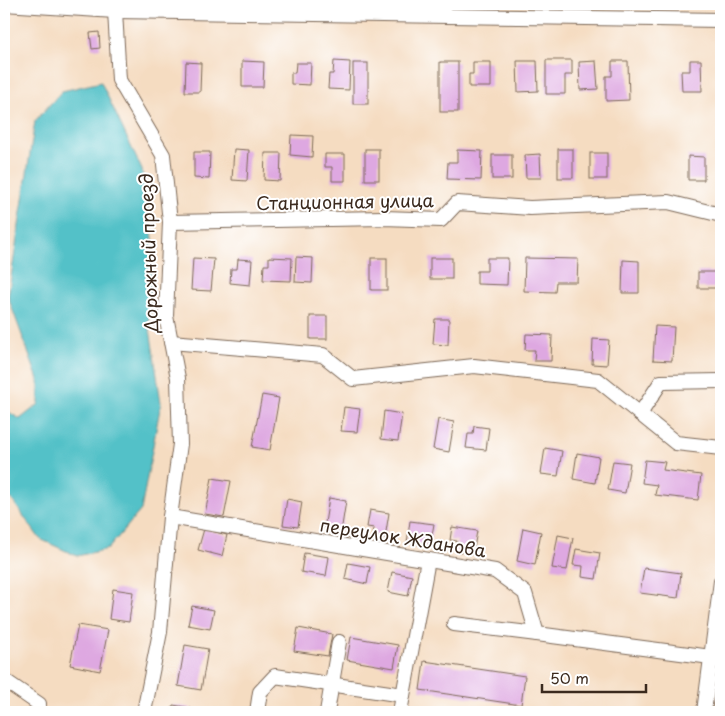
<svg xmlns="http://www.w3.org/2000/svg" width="725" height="716" font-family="'Playpen Sans',sans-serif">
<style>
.water{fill:#53c1c8;stroke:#477673}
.building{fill:#dea8e1}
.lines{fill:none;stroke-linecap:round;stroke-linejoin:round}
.minor-casing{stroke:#7c6857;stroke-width:16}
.minor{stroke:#fff;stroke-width:14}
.labels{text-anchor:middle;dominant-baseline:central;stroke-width:4;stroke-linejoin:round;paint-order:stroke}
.street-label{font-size:18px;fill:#3b2a1e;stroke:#fff}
</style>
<rect width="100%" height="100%" fill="#fff"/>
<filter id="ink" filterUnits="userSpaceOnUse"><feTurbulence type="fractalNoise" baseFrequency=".02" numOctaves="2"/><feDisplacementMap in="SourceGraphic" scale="10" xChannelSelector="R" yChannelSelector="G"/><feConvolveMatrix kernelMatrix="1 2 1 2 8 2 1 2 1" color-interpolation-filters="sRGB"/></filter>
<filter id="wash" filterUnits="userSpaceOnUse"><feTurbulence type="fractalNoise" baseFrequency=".0096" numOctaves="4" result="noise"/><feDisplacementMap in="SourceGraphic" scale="20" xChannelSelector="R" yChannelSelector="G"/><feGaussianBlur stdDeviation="1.12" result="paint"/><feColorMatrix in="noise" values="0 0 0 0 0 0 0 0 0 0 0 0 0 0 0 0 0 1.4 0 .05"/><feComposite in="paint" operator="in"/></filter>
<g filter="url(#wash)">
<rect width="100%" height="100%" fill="#f5dcc1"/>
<path class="water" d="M101 82 142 170 153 238 149 322 161 403 141 510 108 549 77 556 40 539 4 489V409L20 419 39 404V382L8 297 35 121 62 91Z"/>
<g id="blocks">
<g class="building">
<path d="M99 32 100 48 92 49 90 33Z"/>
<path d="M546 60H572V75H565V94H546Z"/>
<path d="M690 60H701L702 91H682L681 71H690Z"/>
<path d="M242 61 264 62 263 87H242Z"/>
<path d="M334 61 350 62 349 90 328 89 329 74H333Z"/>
<path d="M517 61H537L538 91 518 92Z"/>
<path d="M596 61 598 89 580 90 579 62Z"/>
<path d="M612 61H628L629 100 606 101V76H612Z"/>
<path d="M186 62 201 63 200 92H185Z"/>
<rect x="440" y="62" width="18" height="50"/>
<path d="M473 62H491V87H469V74H473Z"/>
<path d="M296 63H311L310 85 291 84V73H295Z"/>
<rect x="353" y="63" width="15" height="41"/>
<path d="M291 135 313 136 312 157 290 155Z"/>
<path d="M234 149 249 150 247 181 232 180Z"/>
<rect x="365" y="149" width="14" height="31"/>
<rect x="558" y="149" width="15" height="29"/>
<path d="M457 150 482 151 481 180 447 179 448 162H457Z"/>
<path d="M194 152H210L209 179 194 178Z"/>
<path d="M265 153H281L280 181 264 180Z"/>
<rect x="590" y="153" width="17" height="26"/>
<path d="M325 154H345V181H332V167H325Z"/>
<path d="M540 154 541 178H526L525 155Z"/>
<rect x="492" y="155" width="20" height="24"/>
<path d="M688 156 704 157V180H688Z"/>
<path d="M269 257 292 258 291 281 263 280 264 265H269Z"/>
<path d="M296 257 313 258 312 283 295 282Z"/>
<path d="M193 258 214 259 211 291 191 290Z"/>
<rect x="371" y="258" width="16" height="32"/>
<rect x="430" y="258" width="22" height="21"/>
<path d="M487 258H508L507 285 477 284V271H487Z"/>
<path d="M525 258 578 259 577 282H556L555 292 524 291Z"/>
<path d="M238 259 252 260 250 285 230 283 231 269H237Z"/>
<path d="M623 260 639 261V293H622Z"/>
<rect x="698" y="272" width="23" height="16"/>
<rect x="310" y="316" width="17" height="23"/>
<path d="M435 319H449L448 345 433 344Z"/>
<path d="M655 326 674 327 672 361 653 360Z"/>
<path d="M526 334 552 335 551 361H534L535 350H525Z"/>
<path d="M593 339 609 340 607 365 592 364Z"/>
<path d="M262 395 279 398 270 450 252 447Z"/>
<path d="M344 407 360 409 357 432 341 431Z"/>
<path d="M384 411 402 414 398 441 381 439Z"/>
<path d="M438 419 454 422 449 452 433 449Z"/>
<path d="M474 426 489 428 486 450 466 448 468 434H473Z"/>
<path d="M545 448 562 451 558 476 541 474Z"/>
<path d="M577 453 599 457 595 483 573 479Z"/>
<path d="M645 460 665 462 663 470 701 475 698 500 655 495 657 485 642 483Z"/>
<path d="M613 461 630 463 625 493 608 490Z"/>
<path d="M212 478 231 481 224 517 205 514Z"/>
<path d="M329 498 346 501 341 532 324 529Z"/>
<path d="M287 499 302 502 298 527 283 525Z"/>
<path d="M370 510 389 513 385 538 373 536 374 528 367 527Z"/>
<path d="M410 521 434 524 430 546 407 543Z"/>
<path d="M452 527 477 531 473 554 455 551 457 541 450 540Z"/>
<path d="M523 528 541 532 535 565 517 561Z"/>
<path d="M204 529 227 535 222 556 198 550Z"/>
<path d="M558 535 573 538 567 570 552 568Z"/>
<path d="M576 549 600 553 596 579 582 577 583 566 573 565Z"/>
<path d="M304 553 329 557 326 576 301 572Z"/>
<path d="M348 563 370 567 367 584 345 579Z"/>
<path d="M644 568 681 573 678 598 640 593Z"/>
<path d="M392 572 412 576 408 596 388 592Z"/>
<path d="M113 589 133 592 129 622 109 619Z"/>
<path d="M192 606 214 610 210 629 188 625Z"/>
<path d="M78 625 108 630 100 671 70 665Z"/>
<path d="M298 628 332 634 328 656 294 651Z"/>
<path d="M351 637 398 645 394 668 347 660Z"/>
<path d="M185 645 208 649 201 690 178 686Z"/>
<path d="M424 661 525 676 521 705 420 690Z"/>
<path d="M173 705 191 708 190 712H172Z"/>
</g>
</g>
</g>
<g filter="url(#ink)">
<use href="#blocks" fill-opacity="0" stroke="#7c6857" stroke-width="1"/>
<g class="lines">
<g class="minor-casing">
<g id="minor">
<path d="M4 4 115 11 721 20"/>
<path d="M115 11 119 80 163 155 170 222 166 316 178 378 180 444 170 517 160 632 144 712"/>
<path d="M170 222 384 218 441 220 457 203 530 208 668 202 721 215"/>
<path d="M171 342 323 355 353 379 474 366 598 380 676 443 721 448"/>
<path d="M640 414 661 382 721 381"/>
<path d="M170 517 495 571 525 593 537 634 711 657"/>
<path d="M454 624 537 634"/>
<path d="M4 680 39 704 38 712"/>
<path d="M257 712 260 692 275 676 403 695"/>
<path d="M327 712 339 642"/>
<path d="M400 712 428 560"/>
<path d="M704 712 721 581"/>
</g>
</g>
<use href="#minor" class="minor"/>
</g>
</g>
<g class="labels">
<g class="street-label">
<text transform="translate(345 201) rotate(-1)">Станционная улица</text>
<text transform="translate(148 253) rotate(-92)">Дорожный проезд</text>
<text transform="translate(403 537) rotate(9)">переулок Жданова</text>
</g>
</g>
<rect width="725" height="716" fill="none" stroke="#fff" stroke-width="20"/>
<path d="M542 684v8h104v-8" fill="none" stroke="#3b2a1e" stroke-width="2.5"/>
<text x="550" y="684" font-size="15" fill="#3b2a1e" stroke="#ffffff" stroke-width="4" paint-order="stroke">50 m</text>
</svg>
